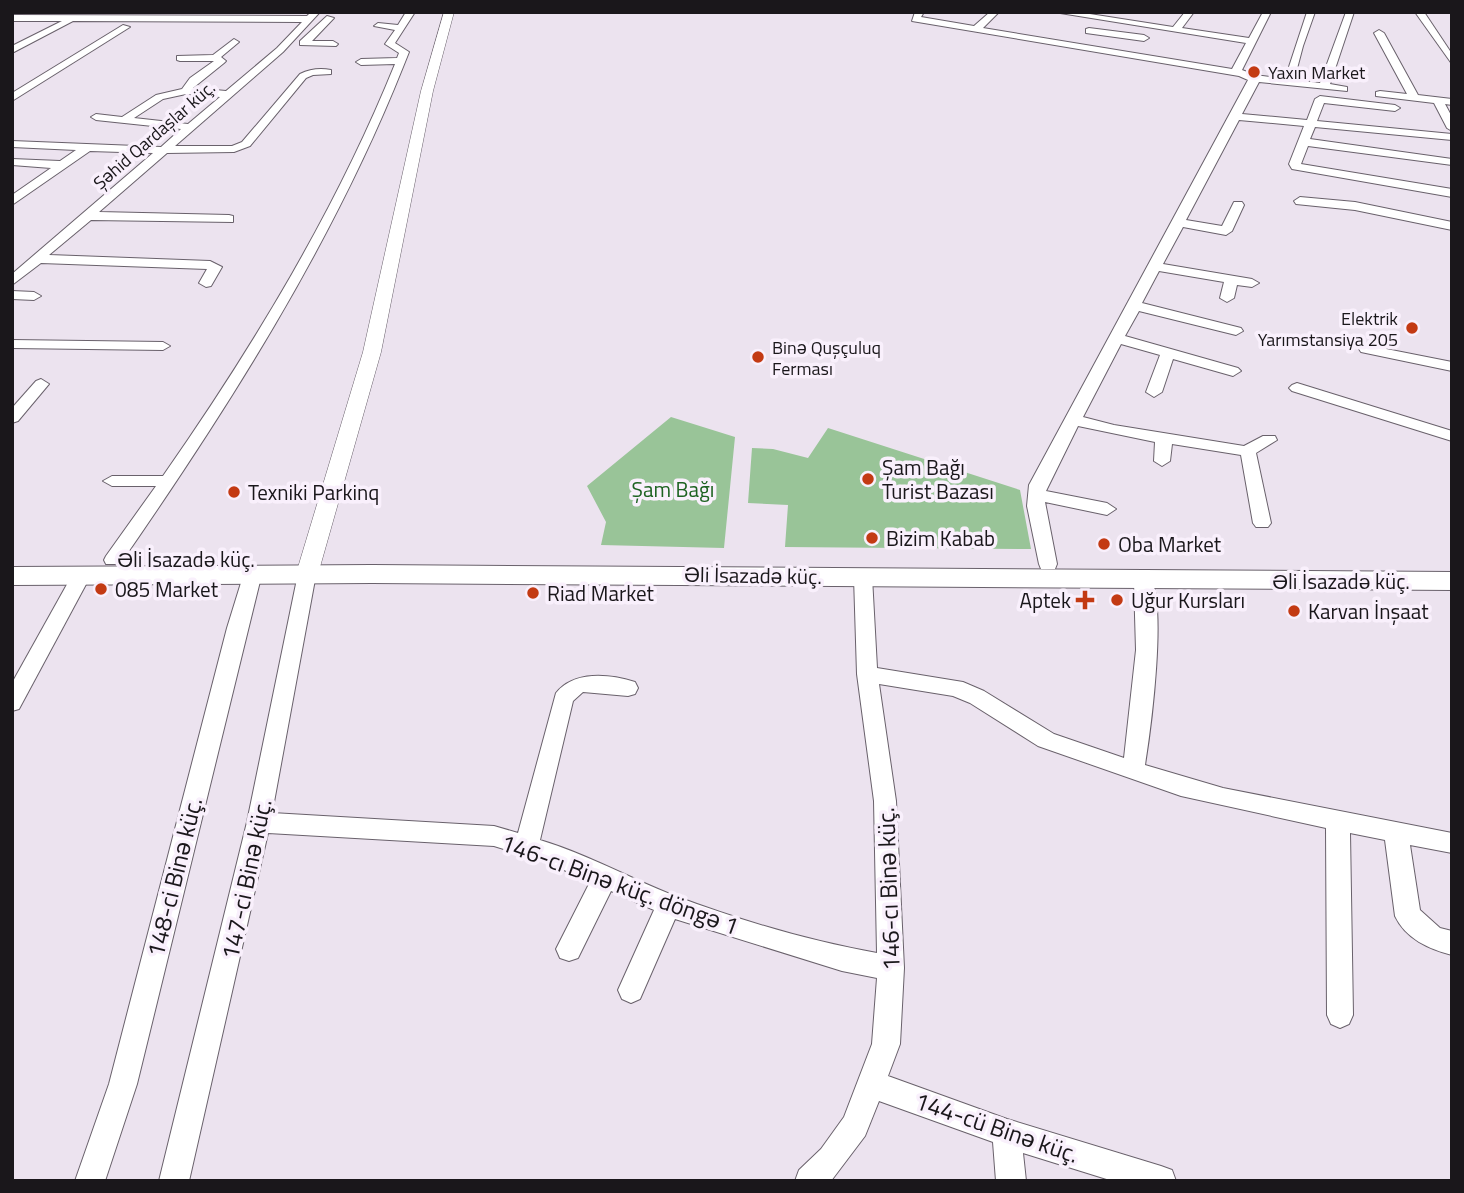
<svg xmlns="http://www.w3.org/2000/svg" width="1464" height="1193" font-family="'Titillium Web',sans-serif">
<style>
.green{fill:#99c498}
.lines{fill:none;stroke-linecap:round;stroke-linejoin:round}
.minor-casing{stroke:#69616b;stroke-width:2}
.tertiary-casing{stroke:#69616b;stroke-width:1}
.secondary-casing{stroke:#69616b;stroke-width:2}
.minor{fill:#fff;fill-rule:evenodd}
.tertiary{fill:#fff;fill-rule:evenodd}
.secondary{fill:#fff;fill-rule:evenodd}
.poi-dot{fill:#c33a13;stroke:#f9f0fc;stroke-width:2.5}
.labels{text-anchor:middle;dominant-baseline:central;stroke-width:7;stroke-linejoin:round;paint-order:stroke}
.far-poi-label{font-size:18px;fill:#1a171b;stroke:#f9f0fc;text-anchor:start}
.far-street-label{font-size:18px;fill:#1a171b;stroke:#f9f0fc}
.poi-label{font-size:21px;fill:#1a171b;stroke:#f9f0fc;text-anchor:start}
.park-label{font-size:21px;fill:#1e6322;stroke:#f9f0fc}
.street-label{font-size:21px;fill:#1a171b;stroke:#f9f0fc}
.near-street-label{font-size:24px;fill:#1a171b;stroke:#f9f0fc}
</style>
<rect width="100%" height="100%" fill="#ece3ef"/>
<g class="green">
<path d="M671 417 735 437 724 548 601 545 606 522 587 486Z"/>
<path d="M828 428 1020 490 1031 549 785 547 788 505 748 503 752 448 773 449 808 458Z"/>
</g>
<g class="lines">
<g class="minor-casing">
<g id="minor">
<path d="M311 12H320L283 52 175 146H232L242 142 300 74C310 69 320 68 331 70V74L313 75 306 78 250 146 234 152 167 153 99 212 229 215 233 216V222L91 220 49 255 210 261 222 267 211 286 206 287 199 283 207 269 41 263 12 285V274L153 153 90 151 12 205V195L51 168 12 165V159L60 161 76 150 12 147V141L161 147 181 129 96 120 91 117 96 114 122 117 156 95 182 89 190 78 214 61H180L177 60V56L213 55 234 39 239 42 221 57 226 61 224 63 193 88 226 91 277 48 302 22 73 21 12 53V46L62 21H12V15L307 16ZM186 94 220 97 188 124 134 118 163 99Z"/>
<path d="M406 12H415L395 43 409 52 403 67C332 245 228 408 120 564H106L104 560 106 556 156 486H112L103 481 112 476H163C253 347 336 210 395 64L361 65 356 62 361 59 397 58 399 53 385 44 395 30 374 26 378 23 398 25Z"/>
<path d="M915 12H924L921 17 974 26 990 12H999L983 28 1232 69 1246 43 1054 12H1077L1173 27 1185 12H1194L1182 28 1249 38 1263 12H1271L1242 70 1255 75 1285 79 1307 12H1315L1303 46 1294 80 1320 83 1346 12H1354L1330 84 1347 87V91L1259 82 1242 114 1307 120 1315 99 1320 96 1395 105 1400 108 1395 111 1324 103 1317 121 1452 134V140L1315 127 1310 139 1452 159V165L1308 146 1301 164 1452 189V197L1292 169 1289 164 1304 126 1239 120 1186 220 1222 226 1234 202H1242L1244 205 1232 231 1226 235 1183 227 1163 264 1252 279 1259 283 1252 287 1237 285 1234 298 1227 302 1220 298 1224 282 1159 271 1142 303 1241 328 1243 331 1236 335 1139 311 1125 336 1238 368 1241 371 1233 376 1173 359 1162 392 1154 397 1146 392 1160 355 1121 344 1083 417 1114 425 1244 446 1263 436H1275L1277 440 1256 453 1271 523 1268 527H1256L1253 523 1241 455 1172 444 1170 461 1162 466 1154 461 1155 442 1078 426 1046 491 1107 503 1116 509 1107 515 1045 502 1057 564 1055 569H1041L1039 564 1027 506 1029 485 1248 80 1239 76 912 21Z"/>
<path d="M1415 12H1424L1452 54V64Z"/>
<path d="M327 16 334 18 312 41H333L338 44 336 46 300 45V41Z"/>
<path d="M123 25 130 27 12 101V93Z"/>
<path d="M1089 28 1144 35 1149 38 1144 41 1086 33V29Z"/>
<path d="M1379 30 1384 33 1418 95 1452 99V105L1445 104 1452 117V131L1447 128 1434 103 1376 96V92L1380 91 1407 94 1374 33Z"/>
<path d="M1300 197 1355 202 1452 222V230L1355 210 1296 204 1294 201Z"/>
<path d="M12 291 34 292 41 296 34 300 12 299Z"/>
<path d="M12 340 163 342 170 346 163 350 12 348Z"/>
<path d="M1366 345 1452 362V371L1361 352 1359 349 1361 346Z"/>
<path d="M41 379 49 384 18 421 12 423V408L36 381Z"/>
<path d="M1297 383 1452 431V441L1292 391 1289 388 1292 385Z"/>
<path d="M253 566 260 568 262 573 137 1084 105 1181H75L109 1084 227 628 244 573 246 568Z"/>
<path d="M307 567 314 569 316 574 272 813 494 826 518 833 556 693C574 670 610 674 635 682L638 688 635 694 628 696 583 692 573 701 540 840C587 854 629 878 675 896 739 920 809 941 877 953L874 801 857 674 854 577 856 572H870L872 577 877 668 963 682 984 691 1054 734 1124 758 1136 650 1134 581 1136 576H1150C1167 606 1151 728 1145 765L1223 788 1452 833V853L1410 845 1420 910 1440 928 1452 931V955C1429 949 1406 939 1395 916L1385 840 1350 833 1353 1015 1349 1024 1340 1028 1331 1024 1327 1015 1326 828 1181 796 1038 746 970 703 953 696 879 684 896 801 904 968 900 1044 888 1076 1007 1119 1161 1166 1172 1170 1176 1181H1113L1023 1153 1026 1181H996L993 1142 879 1101 865 1136 831 1181H795L799 1170 821 1149 844 1117 872 1044 877 978 842 971 675 919 640 999 631 1003 622 999 618 990 654 910 611 891 578 958 569 961 560 958 556 949 590 882 551 864 494 846 268 833 189 1181H159L247 822 298 574 300 569Z"/>
<path d="M82 568 89 570 91 575 19 709 12 711V683L75 570Z"/>
</g>
</g>
<g class="tertiary-casing">
<path id="tertiary" d="M444 12H454L433 91 381 352 318 574 315 579 307 582 299 579 296 574 363 352 421 91Z"/>
</g>
<g class="secondary-casing">
<path id="secondary" d="M372 565 1452 572V590L372 583 12 585V567Z"/>
</g>
<use href="#minor" class="minor"/>
<use href="#tertiary" class="tertiary"/>
<use href="#secondary" class="secondary"/>
</g>
<g class="poi-dot">
<circle cx="1254" cy="72" r="7"/>
<circle cx="1412" cy="328" r="7"/>
<circle cx="758" cy="357" r="7"/>
<circle cx="868" cy="479" r="7"/>
<circle cx="234" cy="492" r="7"/>
<circle cx="872" cy="538" r="7"/>
<circle cx="1104" cy="544" r="7"/>
<circle cx="101" cy="589" r="7"/>
<circle cx="533" cy="593" r="7"/>
<path d="M1081.5 589.5h7v7h7v7h-7v7h-7v-7h-7v-7h7z"/>
<circle cx="1117" cy="600" r="7"/>
<circle cx="1294" cy="611" r="7"/>
</g>
<g class="labels">
<g class="far-poi-label">
<text x="1268" y="72">Yaxın Market</text>
<text x="1398" y="318" text-anchor="end">Elektrik<tspan x="1398" dy="21">Yarımstansiya 205</tspan></text>
<text x="772" y="347">Binə Quşçuluq<tspan x="772" dy="21">Ferması</tspan></text>
</g>
<g class="far-street-label">
<text transform="translate(154 135) rotate(-41)">Şəhid Qardaşlar küç.</text>
</g>
<g class="poi-label">
<text x="882" y="467">Şam Bağı<tspan x="882" dy="24">Turist Bazası</tspan></text>
<text x="248" y="492">Texniki Parkinq</text>
<text x="886" y="538">Bizim Kabab</text>
<text x="1118" y="544">Oba Market</text>
<text x="115" y="589">085 Market</text>
<text x="547" y="593">Riad Market</text>
<text x="1071" y="600" text-anchor="end">Aptek</text>
<text x="1131" y="600">Uğur Kursları</text>
<text x="1308" y="611">Karvan İnşaat</text>
</g>
<g class="park-label">
<text x="673" y="489">Şam Bağı</text>
</g>
<g class="street-label">
<text x="186" y="559">Əli İsazadə küç.</text>
<text transform="translate(753 575) rotate(1)">Əli İsazadə küç.</text>
<text x="1341" y="581">Əli İsazadə küç.</text>
</g>
<g class="near-street-label">
<text transform="translate(174 877) rotate(-76)">148-ci Binə küç.</text>
<text transform="translate(246 879) rotate(-78)">147-ci Binə küç.</text>
<text transform="translate(620 884) rotate(20)">146-cı Binə küç. döngə 1</text>
<text transform="translate(888 889) rotate(-92)">146-cı Binə küç.</text>
<text transform="translate(997 1127) rotate(19)">144-cü Binə küç.</text>
</g>
</g>
<rect width="1464" height="1193" fill="none" stroke="#1a171b" stroke-width="28"/>
</svg>
